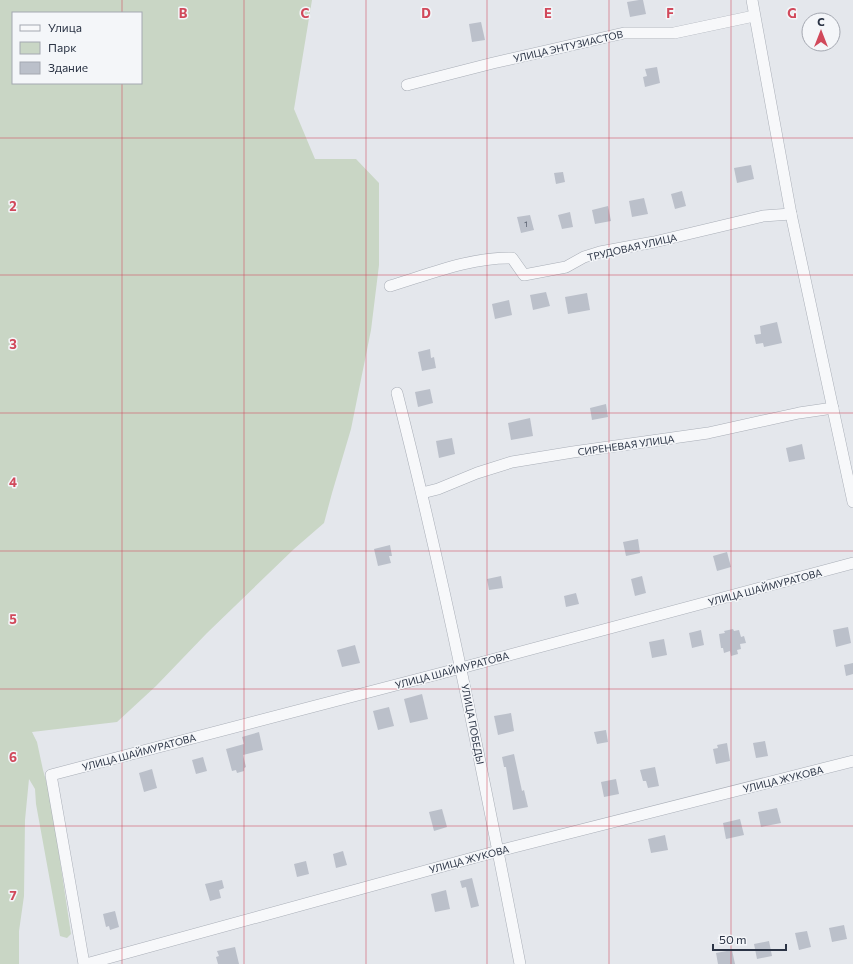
<svg xmlns="http://www.w3.org/2000/svg" width="853" height="964" font-family="Commissioner,sans-serif">
<style>
.green{fill:#c9d6c5;fill-rule:evenodd}
.building{fill:#bbc0ca}
.lines{fill:none;stroke-linecap:round;stroke-linejoin:round}
.street-casing{stroke:#a9aeb7;stroke-width:12}
.street{stroke:#f7f8fa;stroke-width:11}
.grid{fill:none;stroke:#d1495b;stroke-width:1;stroke-opacity:0.55}
.labels{text-anchor:middle;dominant-baseline:central;stroke-width:3;stroke-linejoin:round;paint-order:stroke}
.number-label{font-size:8px;fill:#4f5766}
.street-label{font-size:10px;fill:#2b3445;stroke:#f4f6f9}
.grid-label{font-size:13px;text-anchor:middle;font-weight:bold;fill:#d1495b;stroke:#f4f6f9;stroke-width:3;stroke-linejoin:round;paint-order:stroke}
</style>
<rect width="100%" height="100%" fill="#e4e7ec"/>
<path class="green" d="M0 0H312L294 109 315 159H356L379 183V265L371 330 351 429 332 493 324 523 294 549 207 633 156 686 117 722 32 732 37 742 43 770 50 794 71 934 67 938 60 936 36 804 35 789 29 779 25 820 24 896 19 931V964H0ZM13 13H141V83H13Z"/>
<g class="building">
<path d="M639 0H643L646 14 630 17 627 2Z"/>
<path d="M481 22 485 40 472 42 469 24Z"/>
<path d="M657 67 660 83 645 87 643 77 647 76 645 69Z"/>
<path d="M751 165 754 179 737 183 734 168Z"/>
<path d="M563 172 565 182 556 184 554 173Z"/>
<path d="M682 191 686 206 675 209 671 194Z"/>
<path d="M644 198 648 214 632 217 629 201Z"/>
<path d="M608 206 611 221 595 224 592 210Z"/>
<path d="M570 212 573 227 562 229 558 215Z"/>
<path d="M530 215 534 230 521 233 517 217Z"/>
<path d="M546 292 550 306 533 310 530 295Z"/>
<path d="M587 293 590 310 568 314 565 297Z"/>
<path d="M509 300 512 315 495 319 492 304Z"/>
<path d="M777 322 782 343 764 347 763 343 756 344 754 335 761 334 760 326Z"/>
<path d="M430 349 431 358 434 357 436 368 422 371 418 352Z"/>
<path d="M430 389 433 403 418 407 415 392Z"/>
<path d="M606 404 608 417 592 420 590 408Z"/>
<path d="M530 418 533 436 511 440 508 423Z"/>
<path d="M452 438 455 454 439 458 436 441Z"/>
<path d="M802 444 805 459 789 462 786 448Z"/>
<path d="M638 539 640 553 626 556 623 542Z"/>
<path d="M390 545 392 556H389L391 563 378 566 374 549Z"/>
<path d="M727 552 731 567 717 571 713 556Z"/>
<path d="M501 576 503 588 489 590 487 579Z"/>
<path d="M642 576 646 593 635 596 631 579Z"/>
<path d="M576 593 579 604 566 607 564 596Z"/>
<path d="M848 627 851 643 836 647 833 630Z"/>
<path d="M733 629 734 631 739 630 741 637 744 636 746 643 740 644 741 649 737 650 738 654 731 656 730 651 724 653 723 648H721L719 634 725 633 724 631Z"/>
<path d="M701 630 704 645 692 648 689 633Z"/>
<path d="M664 639 667 655 652 658 649 642Z"/>
<path d="M355 645 360 663 342 667 337 650Z"/>
<path d="M853 663V674L846 676 844 665Z"/>
<path d="M422 694 428 719 410 723 404 699Z"/>
<path d="M389 707 394 726 378 730 373 711Z"/>
<path d="M511 713 514 731 498 735 494 716Z"/>
<path d="M606 730 608 742 597 744 594 732Z"/>
<path d="M259 732 263 750 243 755 246 767 244 768V771L237 773 236 770 232 771 226 749 244 744 242 737Z"/>
<path d="M765 741 768 756 756 758 753 743Z"/>
<path d="M727 743 730 761 716 764 713 749 718 748 717 745Z"/>
<path d="M514 754 522 791 524 790 528 807 513 810 506 767H504L502 757Z"/>
<path d="M203 757 207 771 196 774 192 760Z"/>
<path d="M655 767 659 786 648 788 646 781H643L640 770Z"/>
<path d="M152 769 157 788 144 792 139 773Z"/>
<path d="M616 779 619 794 604 797 601 782Z"/>
<path d="M777 808 781 823 761 827 758 812Z"/>
<path d="M442 809 447 827 434 831 429 812Z"/>
<path d="M740 819 744 835 726 839 723 823Z"/>
<path d="M665 835 668 850 651 853 648 839Z"/>
<path d="M343 851 347 865 336 868 333 854Z"/>
<path d="M306 861 309 874 297 877 294 864Z"/>
<path d="M472 878 479 906 471 908 466 887 462 888 460 881Z"/>
<path d="M222 880 224 888 219 890 221 898 210 901 205 884Z"/>
<path d="M446 890 450 909 435 912 431 894Z"/>
<path d="M115 911 119 927 110 930 109 926 106 927 103 914Z"/>
<path d="M844 925 847 939 832 942 829 928Z"/>
<path d="M807 931 811 947 799 950 795 933Z"/>
<path d="M769 941 772 956 757 959 754 944Z"/>
<path d="M235 947 239 964H218L216 957 219 956 217 951Z"/>
<path d="M732 950 735 964H718L716 953Z"/>
</g>
<g class="lines">
<g class="street-casing">
<g id="street">
<path d="M752 0 791 214 853 502"/>
<path d="M407 85 493 63 624 33H674L754 16"/>
<path d="M390 286C430 274 471 257 512 258L524 275 566 267 584 257 600 252 654 242 763 216 791 214"/>
<path d="M397 393C445 582 483 773 520 964"/>
<path d="M422 493 438 489 477 473 512 462 573 452 708 433 799 413 833 408"/>
<path d="M84 964 51 775 461 668 853 563"/>
<path d="M86 964 498 851 853 761"/>
</g>
</g>
<use href="#street" class="street"/>
</g>
<path class="grid" d="M122 0V13M244 0V964M366 0V964M487 0V964M609 0V964M731 0V964M122 83V964M0 138H853M0 275H853M0 413H853M0 551H853M0 689H853M0 826H853"/>
<g class="labels">
<g class="number-label">
<text x="526" y="224">1</text>
</g>
<g class="street-label">
<text transform="translate(568 46) rotate(-13)">УЛИЦА ЭНТУЗИАСТОВ</text>
<text transform="translate(632 247) rotate(-13)">ТРУДОВАЯ УЛИЦА</text>
<text transform="translate(626 445) rotate(-8)">СИРЕНЕВАЯ УЛИЦА</text>
<text transform="translate(765 587) rotate(-15)">УЛИЦА ШАЙМУРАТОВА</text>
<text transform="translate(452 670) rotate(-15)">УЛИЦА ШАЙМУРАТОВА</text>
<text transform="translate(473 724) rotate(79)">УЛИЦА ПОБЕДЫ</text>
<text transform="translate(139 752) rotate(-15)">УЛИЦА ШАЙМУРАТОВА</text>
<text transform="translate(783 779) rotate(-14)">УЛИЦА ЖУКОВА</text>
<text transform="translate(469 859) rotate(-15)">УЛИЦА ЖУКОВА</text>
</g>
</g>
<g class="grid-label">
<text x="183" y="18">B</text>
<text x="305" y="18">C</text>
<text x="426" y="18">D</text>
<text x="548" y="18">E</text>
<text x="670" y="18">F</text>
<text x="792" y="18">G</text>
<text x="13" y="211">2</text>
<text x="13" y="349">3</text>
<text x="13" y="487">4</text>
<text x="13" y="624">5</text>
<text x="13" y="762">6</text>
<text x="13" y="900">7</text>
</g>
<rect x="12" y="12" width="130" height="72" fill="#f4f6f9" stroke="#a4a8b1"/>
<rect x="20" y="25" width="20" height="6" fill="#f7f8fa" stroke="#a4a8b1"/>
<text x="48" y="32" font-size="12" fill="#2b3445">Улица</text>
<rect x="20" y="42" width="20" height="12" fill="#c9d6c5" stroke="#a4a8b1"/>
<text x="48" y="52" font-size="12" fill="#2b3445">Парк</text>
<rect x="20" y="62" width="20" height="12" fill="#bbc0ca" stroke="#a4a8b1"/>
<text x="48" y="72" font-size="12" fill="#2b3445">Здание</text>
<g transform="translate(821 32)"><circle r="19" fill="#f4f6f9" stroke="#a4a8b1"/>
<path d="M0-3L7 15L0 10L-7 15Z" fill="#d1495b"/>
<text y="-6" font-size="11" font-weight="bold" text-anchor="middle" fill="#2b3445">С</text>
</g>
<path d="M713 944v6h73v-6" fill="none" stroke="#2b3445" stroke-width="2"/>
<text x="719" y="944" font-size="12" fill="#2b3445" stroke="#f4f6f9" stroke-width="3" paint-order="stroke">50 m</text>
</svg>
